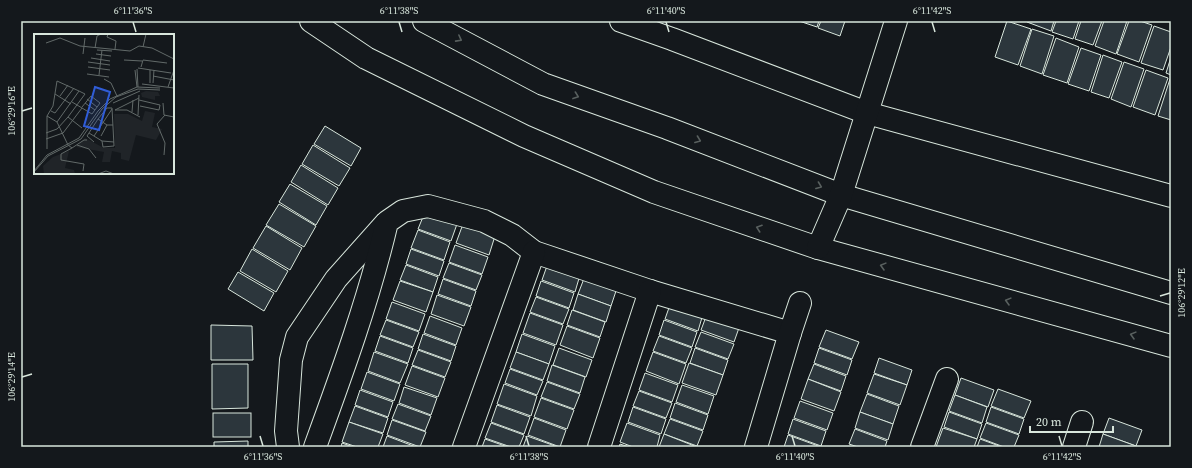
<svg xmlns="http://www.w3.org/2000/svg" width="1192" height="468" font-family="'Source Serif 4',serif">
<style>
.building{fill:#2c363c;stroke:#d8e6dc}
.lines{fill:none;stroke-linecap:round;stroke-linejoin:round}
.street-casing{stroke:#d8e6dc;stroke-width:24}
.street{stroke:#14181c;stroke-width:22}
.oneway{stroke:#59605f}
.ticks{fill:none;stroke:#d8e6dc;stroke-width:1.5}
.inset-road{fill:none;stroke:#626a69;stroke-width:1}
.view{fill:#305dd8;fill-opacity:0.15;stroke:#305dd8;stroke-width:2}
.inset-edge{fill:none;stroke:#d8e6dc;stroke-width:2}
.neatline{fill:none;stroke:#d8e6dc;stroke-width:1.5}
.ticks-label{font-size:10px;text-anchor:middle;fill:#d8e6dc}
</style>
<rect width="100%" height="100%" fill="#14181c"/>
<g class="building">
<path d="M799 21H819L817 27Z"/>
<path d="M821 21H845L840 36 818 28Z"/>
<path d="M1007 21 1031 29 1018 65 995 57Z"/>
<path d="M1028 21H1054L1051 31 1027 22Z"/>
<path d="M1056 21H1079L1073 39 1052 32Z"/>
<path d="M1081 21H1102L1093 45 1075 39Z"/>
<path d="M1104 21H1127L1116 54 1095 46Z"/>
<path d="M1129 21H1140L1152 25 1139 62 1117 54Z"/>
<path d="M1154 26 1171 32V47L1163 70 1141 63Z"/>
<path d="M1032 29 1054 36 1042 74 1020 66Z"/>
<path d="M1056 38 1079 47 1067 83 1043 75Z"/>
<path d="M1081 48 1101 55 1089 91 1068 84Z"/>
<path d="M1103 55 1122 62 1109 98 1091 92Z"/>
<path d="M1171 57V75L1166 73Z"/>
<path d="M1124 62 1144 69 1131 107 1111 99Z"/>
<path d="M1146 70 1168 78 1155 115 1133 107Z"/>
<path d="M1170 79 1171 80V120L1158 116Z"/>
<path d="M325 126 361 148 351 166 314 144Z"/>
<path d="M313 145 350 168 339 186 302 164Z"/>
<path d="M301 165 338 188 328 205 291 182Z"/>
<path d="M290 184 327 206 316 225 279 202Z"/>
<path d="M279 204 316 226 304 247 266 225Z"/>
<path d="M425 212 457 224 451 241 418 229Z"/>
<path d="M463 224 495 236 489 255 456 243Z"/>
<path d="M266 226 302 248 290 270 253 248Z"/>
<path d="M418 230 450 242 444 260 411 248Z"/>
<path d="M455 245 488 257 482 274 449 262Z"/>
<path d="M252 249 288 271 276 292 240 271Z"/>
<path d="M411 249 444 261 439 276 406 264Z"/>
<path d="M449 263 482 275 476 290 443 278Z"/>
<path d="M548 263 580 275 575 292 542 280Z"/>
<path d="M406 265 438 277 433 292 400 280Z"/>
<path d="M238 272 274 293 264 311 228 289Z"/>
<path d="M585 276 617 288 611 306 578 294Z"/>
<path d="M443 279 476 291 471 306 438 294Z"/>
<path d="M400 281 433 292 426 312 393 300Z"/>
<path d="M541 281 574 293 569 308 536 296Z"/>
<path d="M578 294 611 306 606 322 573 310Z"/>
<path d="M437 295 471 307 464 326 431 314Z"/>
<path d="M536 297 569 309 563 324 530 312Z"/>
<path d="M392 302 425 314 419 331 386 319Z"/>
<path d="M671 302 703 314 698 331 665 319Z"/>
<path d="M572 310 605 322 600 337 567 325Z"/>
<path d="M530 313 563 325 556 345 523 333Z"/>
<path d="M707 314 740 325 734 342 701 330Z"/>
<path d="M430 316 462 328 456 345 424 333Z"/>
<path d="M386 320 419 332 413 347 380 335Z"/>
<path d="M664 320 697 332 692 347 659 335Z"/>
<path d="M211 325 252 326 253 360H211Z"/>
<path d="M567 326 600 338 593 358 560 345Z"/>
<path d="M826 330 859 342 852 359 819 347Z"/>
<path d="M701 332 734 344 728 359 695 347Z"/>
<path d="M423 334 456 346 451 361 418 349Z"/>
<path d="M522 334 555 346 549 364 516 352Z"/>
<path d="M380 336 413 348 408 363 375 351Z"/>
<path d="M659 336 692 348 686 363 653 351Z"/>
<path d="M559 348 592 360 586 377 553 365Z"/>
<path d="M695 348 728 360 723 375 690 363Z"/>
<path d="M819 348 852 360 847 375 814 363Z"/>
<path d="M418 350 451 362 445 377 412 365Z"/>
<path d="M374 352 408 364 400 383 368 371Z"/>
<path d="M516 352 549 364 543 380 510 368Z"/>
<path d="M653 352 686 364 679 384 646 371Z"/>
<path d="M879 358 912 370 907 385 874 373Z"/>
<path d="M689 363 723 375 716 395 682 383Z"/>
<path d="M212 364H248V408L212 409Z"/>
<path d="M814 364 846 376 841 391 808 379Z"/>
<path d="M552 365 585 377 580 393 547 381Z"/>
<path d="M412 366 445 378 438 397 405 385Z"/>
<path d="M510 369 543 381 537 395 505 383Z"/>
<path d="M367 372 400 384 394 401 361 389Z"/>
<path d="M645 373 678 385 672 402 639 390Z"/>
<path d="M874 374 907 385 900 405 867 393Z"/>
<path d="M961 378 994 390 988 407 955 395Z"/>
<path d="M808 379 841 392 834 411 801 399Z"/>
<path d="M547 382 580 394 574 409 541 397Z"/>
<path d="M504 384 537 396 531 416 497 404Z"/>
<path d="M682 385 714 396 708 414 676 402Z"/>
<path d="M404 387 437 398 431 415 399 403Z"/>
<path d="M998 389 1031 401 1024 418 991 406Z"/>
<path d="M360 390 393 402 388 417 355 405Z"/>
<path d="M639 391 672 403 666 418 633 406Z"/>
<path d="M867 394 899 406 893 424 860 412Z"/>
<path d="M955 395 987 407 982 423 949 411Z"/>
<path d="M541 398 574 410 567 429 534 417Z"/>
<path d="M800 401 833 413 827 430 794 418Z"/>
<path d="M675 403 708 415 703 430 670 418Z"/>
<path d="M398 404 431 416 425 431 392 419Z"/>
<path d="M497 405 530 417 524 434 491 422Z"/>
<path d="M355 406 388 418 383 433 349 422Z"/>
<path d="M633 407 666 419 661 434 628 422Z"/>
<path d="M991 407 1024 419 1019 434 986 422Z"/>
<path d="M860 412 893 424 888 440 855 428Z"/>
<path d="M949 412 982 424 977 439 944 427Z"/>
<rect x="213" y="413" width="38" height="24"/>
<path d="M534 418 566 430 560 447 528 435Z"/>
<path d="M1109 418 1142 430 1136 446 1103 434Z"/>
<path d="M670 419 703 431 697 446 664 434Z"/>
<path d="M793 419 826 431 821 446 788 434Z"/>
<path d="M392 420 426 432 420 447 387 435Z"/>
<path d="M349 422 383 434 378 447H357L342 442Z"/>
<path d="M491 423 524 435 519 447H511L485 438Z"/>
<path d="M627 423 660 435 657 447H633L620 442Z"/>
<path d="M986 423 1019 435 1014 447H1004L980 438Z"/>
<path d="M943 428 977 439 974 447H936Z"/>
<path d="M855 429 887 441 885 447H858L849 444Z"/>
<path d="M664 434 697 447H659Z"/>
<path d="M1103 434 1136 446V447H1099Z"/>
<path d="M788 435 821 447H784Z"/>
<path d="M387 436 416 447H383Z"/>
<path d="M527 436 558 447H523Z"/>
<path d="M485 439 508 447H482Z"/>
<path d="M980 439 1002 447H977Z"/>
<path d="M248 441V447H214V442Z"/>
<path d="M342 443 353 447H341Z"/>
<path d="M620 444 629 447H619Z"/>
</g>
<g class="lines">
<g class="street-casing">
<g id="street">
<path d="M311 21 366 58 524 136 654 192 818 248 1171 346"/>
<path d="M424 21 543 84 667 128 841 195 1171 293"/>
<path d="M621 21 672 39 867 113 1171 196"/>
<path d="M818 248 841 195 896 21"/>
<path d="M288 447 286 431 291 360 297 337 336 279 385 224"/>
<path d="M315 447C342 373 369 299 387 222L403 211 428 206 484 221 512 235 534 252 650 291 790 333"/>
<path d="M464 447 534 252"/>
<path d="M599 447 650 291"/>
<path d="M756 447 790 333 800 303"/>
<path d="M922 447 947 379"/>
<path d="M1074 447 1082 422"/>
</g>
</g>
<use href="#street" class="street"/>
</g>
<defs><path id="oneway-chevron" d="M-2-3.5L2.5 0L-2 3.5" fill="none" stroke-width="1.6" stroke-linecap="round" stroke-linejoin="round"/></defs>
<g class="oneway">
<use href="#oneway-chevron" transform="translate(459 39) rotate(28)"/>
<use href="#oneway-chevron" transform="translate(576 96) rotate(20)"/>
<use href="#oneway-chevron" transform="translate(698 140) rotate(21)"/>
<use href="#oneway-chevron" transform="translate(819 186) rotate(21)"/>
<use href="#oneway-chevron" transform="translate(759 228) rotate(-161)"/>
<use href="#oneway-chevron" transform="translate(883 266) rotate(-165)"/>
<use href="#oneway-chevron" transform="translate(1008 301) rotate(-165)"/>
<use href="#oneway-chevron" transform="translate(1133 335) rotate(-165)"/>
</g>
<path class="ticks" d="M133 22 136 32M399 22 402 32M666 22 669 32M932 22 935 32M22 111 32 108M1160 296 1170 293M22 377 32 374M260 436 263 446M526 436 529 446M792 436 795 446M1059 436 1062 446"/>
<g transform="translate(34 34)">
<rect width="140" height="140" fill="#14181c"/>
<path d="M112 57 124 58 126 62H121V66L108 63 107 59ZM111 77 121 79 118 93 128 95 122 106 102 101 95 127 87 125V119L78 117 76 128H68L70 118 42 113 51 104 70 114H81L80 80H94L108 87ZM35 117 31 134 40 136 41 140H10L9 132 19 123Z" fill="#202428"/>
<path class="inset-road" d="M74 0 73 3 82 7 81 15M12 9 26 4 46 12 96 17 105 12 118 14 140 25M109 13 112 0M61 14 63 2 67 0M63 16 78 17M49 20 51 4M62 20 77 22M57 24 76 27M90 26 108 27M54 28 76 31M54 33 76 36M107 33 109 26 133 29M104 34 137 39M103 35 104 53M101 36 103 53M53 40 75 43M65 41 68 16M119 42 140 46M70 45 77 49 83 62M116 49V36M119 49 120 36M108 50 140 54M134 53 140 36M21 60 37 70M26 62 34 51M105 64 81 76H93L106 83M53 65 63 73M105 66 126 71 125 76 106 72M38 68 58 80M51 69 61 76M79 69 106 57M129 69 130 81 140 83M48 73 57 62 66 69 58 80M17 77 21 79 40 54M98 78 99 66M104 81 105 61M34 83 48 94M64 85 73 91H79M23 88 45 57 23 47 19 72 13 82 23 88 34 111 38 114 27 120V126M12 99 23 95 34 83 51 60 45 57M55 99 68 107 69 113 80 112 78 74H73L64 85 53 102 60 108M60 102 78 75M67 102 73 91M12 105 29 99 48 74M68 107 80 108M43 111 55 115 62 124M38 114 50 106H53M13 115V82M130 121 131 109 123 90 131 81M27 126 50 130 49 137M0 137 13 121 45 104 64 77 76 65 103 53 126 54M0 138 14 122 47 105 68 75 82 63 104 55 126 56M64 140 72 137 80 140"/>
<path class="view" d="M61 53 76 58 65 96 50 92Z"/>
<rect width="140" height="140" class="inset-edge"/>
</g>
<rect width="1192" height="468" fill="none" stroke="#14181c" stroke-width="44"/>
<path d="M1030 426v6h83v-6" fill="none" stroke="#d8e6dc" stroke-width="2"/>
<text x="1036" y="426" font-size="12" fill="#d8e6dc" stroke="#14181c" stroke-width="3" paint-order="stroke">20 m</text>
<rect x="22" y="22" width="1148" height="424" class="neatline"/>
<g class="ticks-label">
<text x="133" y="14">6°11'36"S</text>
<text x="399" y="14">6°11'38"S</text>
<text x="666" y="14">6°11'40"S</text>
<text x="932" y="14">6°11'42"S</text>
<text transform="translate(11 111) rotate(-90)" y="4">106°29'16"E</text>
<text transform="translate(1181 293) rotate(-90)" y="4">106°29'12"E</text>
<text transform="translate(11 377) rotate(-90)" y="4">106°29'14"E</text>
<text x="263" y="460">6°11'36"S</text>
<text x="529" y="460">6°11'38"S</text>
<text x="795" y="460">6°11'40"S</text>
<text x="1062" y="460">6°11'42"S</text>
</g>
</svg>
